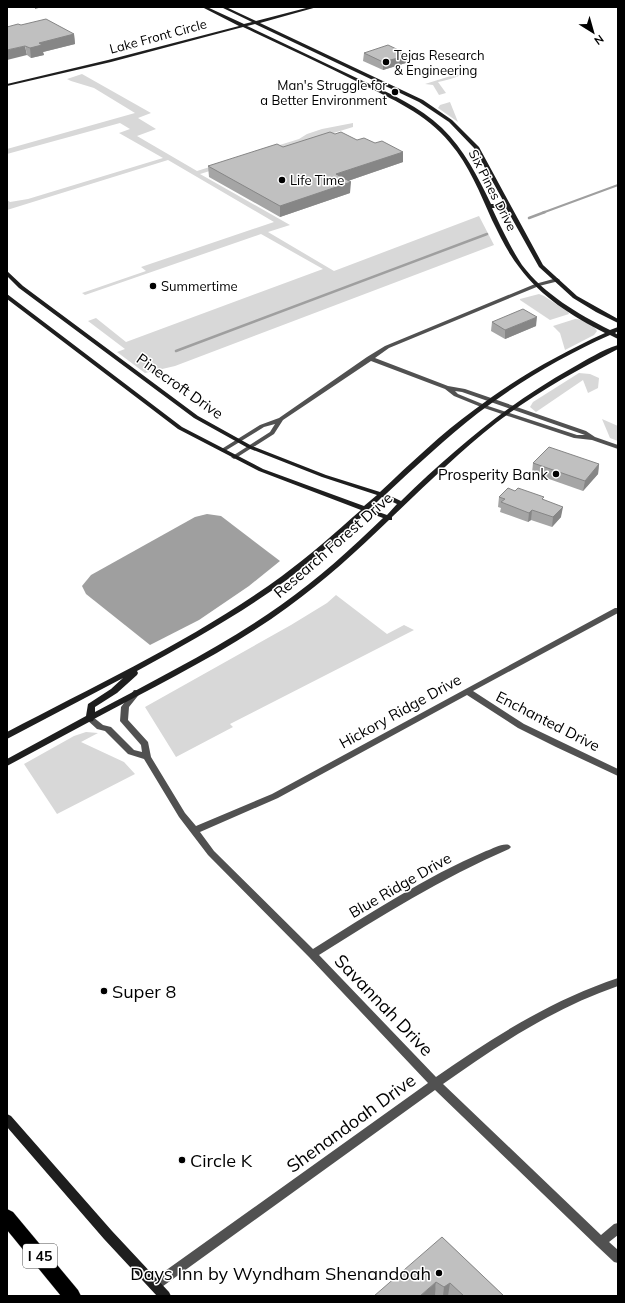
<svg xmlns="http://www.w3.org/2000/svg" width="625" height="1303" font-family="Mulish,sans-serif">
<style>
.green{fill:#d8d8d8}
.water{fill:#9f9f9f}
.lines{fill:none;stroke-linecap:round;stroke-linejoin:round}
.stream-far1{stroke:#9f9f9f;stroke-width:2}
.stream{stroke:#9f9f9f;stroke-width:2.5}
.highway-casing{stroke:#dbdbdb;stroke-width:1}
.street{fill:#515151;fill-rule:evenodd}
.secondary{fill:#1e1e1e;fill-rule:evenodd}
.highway{fill:#000;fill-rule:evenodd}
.wall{fill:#a5a5a5}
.shaded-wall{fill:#868686}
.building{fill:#c0c0c0;stroke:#868686}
.poi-dot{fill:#000;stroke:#fff;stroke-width:1.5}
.labels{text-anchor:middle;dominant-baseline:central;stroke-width:3;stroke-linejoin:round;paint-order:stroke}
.far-street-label{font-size:13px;fill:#000;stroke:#fff}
.far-poi-label{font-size:13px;fill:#000;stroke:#fff;text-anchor:start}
.shield{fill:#fff;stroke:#4c4c4c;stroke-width:1}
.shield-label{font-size:14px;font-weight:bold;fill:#000}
.street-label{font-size:15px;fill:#000;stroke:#fff}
.poi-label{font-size:15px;fill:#000;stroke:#fff;text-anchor:end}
.near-poi-label{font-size:18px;fill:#000;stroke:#fff;text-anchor:start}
.near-street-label{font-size:18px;fill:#000;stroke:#fff}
</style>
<rect width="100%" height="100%" fill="#fff"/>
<g class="green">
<path d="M473 69 474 71C462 74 451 80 438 82L446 93 439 95 433 85 425 84Z"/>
<path d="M82 74 151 113 138 118 156 129 137 136 197 171 299 139 307 134 322 129 353 123V127L200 174 290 225 268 232 334 271 479 216 494 245 175 366 145 373 117 352 125 349 88 321 96 318 126 342 323 269 261 234 85 295 82 293 146 271 141 267 274 222 168 160 7 210V200L10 202 28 199 163 158 119 133 130 129 120 123 7 154V149L135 113 94 88 71 81 67 79Z"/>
<path d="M450 102 458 122 438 108 440 105Z"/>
<path d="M539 294 544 296 568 312 569 314 550 320 520 300V299Z"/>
<path d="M575 319C583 319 593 324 597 331L594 335 565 350 560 333 553 326Z"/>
<path d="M579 373 590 374 599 378 598 388 588 393 583 380 536 412 530 407 533 402Z"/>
<path d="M602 419 618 426V441L610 438Z"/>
<path d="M336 595 387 634 404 625 414 630 230 724 233 727 176 757 145 707 291 625 327 603Z"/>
<path d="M86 732 98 733 81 742 124 762 135 774 57 814 24 764 74 736Z"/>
</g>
<path class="water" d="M207 514 221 516 280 561 249 586 199 620 150 645 86 594 82 586 91 575 195 517Z"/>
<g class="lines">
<path class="stream-far1" d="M542 213 618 185"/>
<g class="stream">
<path d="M529 218 545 212"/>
<path d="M176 351 487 234"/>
</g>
<g class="highway-casing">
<path id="highway" d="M7 1209 13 1212 78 1290 81 1296H61L7 1230Z"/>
</g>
<g class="street">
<path d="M557 278 560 280 559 281 539 286 389 348 375 358 448 386 465 389 586 431 595 437 618 445V449L592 440 574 438 481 407 454 396 445 389 371 361 283 420 274 434 236 458 234 459 231 457 270 432 275 424 264 427 225 451 223 452 220 450 260 425 279 418 367 357 385 346 535 284ZM455 391 462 392 585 435H577L485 405 458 394Z"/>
<path d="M615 608H618V613L473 691 524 724 618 769V776L556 747 518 728 467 695 278 798 200 832 214 851 313 949C369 914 425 877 486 851 493 849 502 843 509 845L511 847 509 849C442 878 381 916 319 955L436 1077C493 1037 552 1000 618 978V986C554 1008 498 1045 443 1084L601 1235 614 1224 618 1223V1235L609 1242 618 1250V1263L614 1262 597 1246 435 1090 159 1289 155 1290 151 1289 149 1285 151 1281 428 1083 309 957 208 855 179 817 144 759 128 754 105 731 97 729 86 719 87 717H93L103 725 111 727 134 750 142 752 141 745 120 721 121 707 134 690H140L141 692 129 707 128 720 148 742 151 757 185 813 196 826 272 794Z"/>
</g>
<g class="secondary">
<path d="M202 7H207L244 24 252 22 221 7H226L256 21 310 7H317L260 23 423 100 452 120 479 147 543 265 577 296 618 319V323L596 312 573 298 539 267 506 208H492C501 227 510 247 522 265 544 294 578 314 610 330L618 327V331L615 333 618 335V339L610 335C563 356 519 382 478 413 446 438 416 466 386 494L401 501C455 449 506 405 572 368 586 360 602 350 618 345V349C575 371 534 394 496 423 459 452 426 485 392 517V520H389C357 551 324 581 288 607 228 651 159 684 94 719L93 721 89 722 7 766V759L86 716 88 704 111 689 123 678 7 739V732C100 683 197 638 282 576 309 556 335 533 361 510L259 471 178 429 7 299V294L182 427 263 469 364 506 377 495 322 477 248 448 194 418 19 288 7 276V271L23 286 198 416 252 446 326 475 380 492C411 463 441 434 474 410 515 379 559 354 605 333 572 316 541 297 519 267 508 253 500 236 492 220 480 193 469 165 450 143 426 113 391 99 358 82 320 63 281 45 243 27L111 62 7 86V84L108 60 239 26ZM255 24 419 102 449 122 474 148 505 204H491C478 177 464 149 442 128 419 106 391 94 363 81 325 63 286 44 247 26ZM382 497 397 504 387 515 370 509ZM367 512 383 518C351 549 318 579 281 605 223 646 158 678 95 712V707L117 693 137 675 138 673 137 671C188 643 240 614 288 579 315 558 341 536 367 512Z"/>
<path d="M7 1114 11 1116 112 1231 169 1292 171 1296H157L104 1239 7 1127Z"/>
</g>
<use href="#highway" class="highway"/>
</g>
<g class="wall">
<path d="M21 25 74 34 75 44 43 52 44 55 31 58 27 55Z"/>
<path d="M364 53 409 62 383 70 363 61Z"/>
<path d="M335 134 357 140 375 143 403 152V162L348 181 350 193 280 217 209 177 208 166Z"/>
<path d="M492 322 536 326 505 339 491 331Z"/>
<path d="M533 463 599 464 598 474 583 491 532 473Z"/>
<path d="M499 497 544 500 561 517 552 527 531 520 528 522 500 512 501 508 498 507Z"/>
<path d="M442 1237 504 1296H437L435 1295 434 1296Z"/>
</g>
<g class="shaded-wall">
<path d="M35 7H42L35 9Z"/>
<path d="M74 34 75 44 43 52 44 55 31 58 30 48 39 43Z"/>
<path d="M25 46 27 55 7 60V50Z"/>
<path d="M409 55V62L383 70V62Z"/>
<path d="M403 152V162L336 185V174Z"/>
<path d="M351 182 350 193 280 217V206Z"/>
<path d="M537 317 536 326 505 339V330Z"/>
<path d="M599 464 598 474 583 491 585 481Z"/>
<path d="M563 507 561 517 552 527 553 517Z"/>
<path d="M532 510 531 520 528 522 529 513Z"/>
<path d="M436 1282 435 1295 434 1296H420Z"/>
<path d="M450 1283 448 1296H443L444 1287Z"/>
</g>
<g class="building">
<path d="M46 19 74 34 39 43 42 45 30 48 25 46 7 50V27L18 24 21 25Z"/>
<path d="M388 45 409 55 383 62 364 53Z"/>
<path d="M330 132 335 134 341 132 357 140 364 138 375 143 382 141 403 152 336 174 351 182 280 206 208 166 277 144 283 147Z"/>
<path d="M523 309 537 317 505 330 492 322Z"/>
<path d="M549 447 599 464 585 481 533 463Z"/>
<path d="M508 488 515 491 518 488 544 497 542 499 563 507 553 517 532 510 529 513 501 502 505 499 499 497Z"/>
<path d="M442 1237 504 1296H464L450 1283 444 1287 436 1282 420 1296H374Z"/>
</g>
<g class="poi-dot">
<circle cx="386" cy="62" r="4"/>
<circle cx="395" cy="92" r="4"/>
<circle cx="282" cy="180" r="4"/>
<circle cx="153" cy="286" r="4"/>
<circle cx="556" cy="474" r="4"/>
<circle cx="104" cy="991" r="4"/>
<circle cx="182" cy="1160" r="4"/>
<circle cx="439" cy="1273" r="4"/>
</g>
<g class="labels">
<g class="far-street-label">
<text transform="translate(158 36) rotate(-15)">Lake Front Circle</text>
<text transform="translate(493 190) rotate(63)">Six Pines Drive</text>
</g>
<g class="far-poi-label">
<text x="394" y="55">Tejas Research<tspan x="394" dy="15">&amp; Engineering</tspan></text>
<text x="387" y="85" text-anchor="end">Man's Struggle for<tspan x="387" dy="15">a Better Environment</tspan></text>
<text x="290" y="180">Life Time</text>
<text x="161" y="286">Summertime</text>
</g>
<rect class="shield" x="23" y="1244" width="34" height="24" rx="3"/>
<g class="shield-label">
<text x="40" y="1256">I 45</text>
</g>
<g class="street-label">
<text transform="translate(180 386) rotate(35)">Pinecroft Drive</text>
<text transform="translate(333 545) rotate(-41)">Research Forest Drive</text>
<text transform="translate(400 711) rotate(-29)">Hickory Ridge Drive</text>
<text transform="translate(548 721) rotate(27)">Enchanted Drive</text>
<text transform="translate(400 885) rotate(-30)">Blue Ridge Drive</text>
</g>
<g class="poi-label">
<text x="548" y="474">Prosperity Bank</text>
</g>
<g class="near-poi-label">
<text x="112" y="991">Super 8</text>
<text x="190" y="1160">Circle K</text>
<text x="431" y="1273" text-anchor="end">Days Inn by Wyndham Shenandoah</text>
</g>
<g class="near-street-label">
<text transform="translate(384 1005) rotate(46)">Savannah Drive</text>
<text transform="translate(351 1123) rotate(-36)">Shenandoah Drive</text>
</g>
</g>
<rect width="625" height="1303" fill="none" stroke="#000000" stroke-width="16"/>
<g transform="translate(593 32) rotate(143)" stroke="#ffffff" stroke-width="3" paint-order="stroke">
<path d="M0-3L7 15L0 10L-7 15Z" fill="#000000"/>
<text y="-6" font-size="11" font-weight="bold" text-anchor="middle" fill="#000000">N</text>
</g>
</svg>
